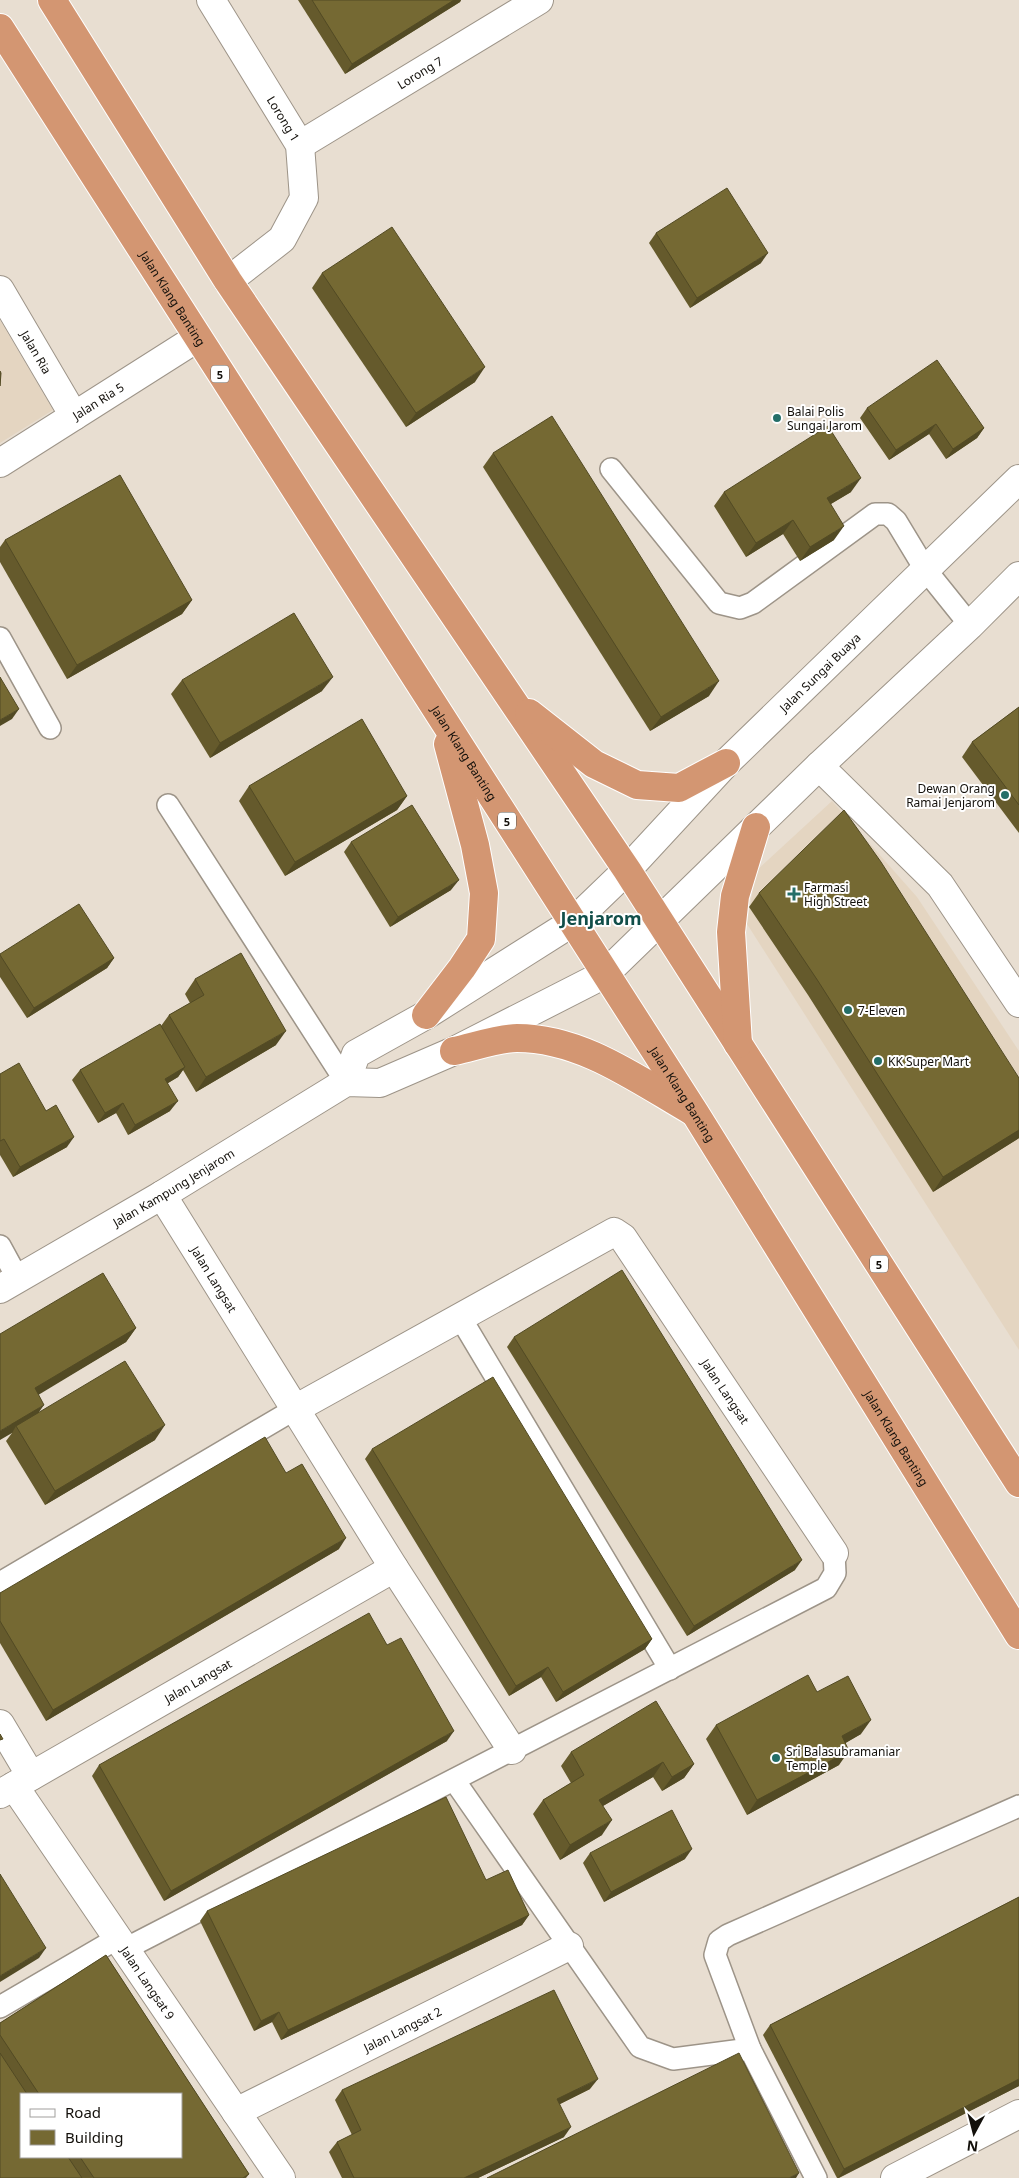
<svg xmlns="http://www.w3.org/2000/svg" width="1019" height="2178" font-family="'Noto Sans',sans-serif">
<style>
.built{fill:#e4d5c1}
.lines{fill:none;stroke-linecap:round;stroke-linejoin:round}
.service-casing{stroke:#9d9488;stroke-width:24}
.minor-casing{stroke:#9d9488;stroke-width:30}
.tertiary-casing{stroke:#9d9488;stroke-width:30}
.trunk-casing{stroke:#fff;stroke-width:30}
.service{stroke:#fff;stroke-width:21}
.minor{stroke:#fff;stroke-width:28}
.tertiary{stroke:#fff;stroke-width:28}
.trunk{stroke:#d39672;stroke-width:28}
.wall{fill:#655a2c;fill-rule:evenodd}
.shaded-wall{fill:#524a24}
.building{fill:#756933;stroke:#524a24}
.poi-dot{fill:#246e68;stroke:#fff;stroke-width:2}
.labels{text-anchor:middle;dominant-baseline:central;stroke-width:4;stroke-linejoin:round;paint-order:stroke}
.shield{fill:#fff;stroke:#5a5854;stroke-width:1}
.shield-label{font-size:11px;font-weight:bold;fill:#13100b}
.street-label{font-size:12px;fill:#13100b;stroke:#fff}
.poi-label{font-size:12px;fill:#13100b;stroke:#fff;text-anchor:start}
.district-label{font-size:18px;font-weight:bold;fill:#114e49;stroke:#fff}
</style>
<rect width="100%" height="100%" fill="#e8ded1"/>
<g class="built">
<path d="M0 320 53 410 0 443Z"/>
<path d="M832 801 917 897 1019 1051V1350L747 924 756 871Z"/>
</g>
<g class="lines">
<g class="service-casing">
<g id="service">
<path d="M611 469 719 603 740 608 753 603 875 514H888L896 521 925 569 970 625"/>
<path d="M0 638 50 728"/>
<path d="M168 805 346 1082"/>
<path d="M0 1246 18 1279"/>
<path d="M460 1317 670 1669"/>
<path d="M0 1583 295 1409"/>
<path d="M454 1780 640 2047 673 2059 750 2049 816 2178"/>
<path d="M125 1949 826 1588 835 1573 834 1553"/>
<path d="M0 2007 118 1938"/>
<path d="M750 2049 715 1955 719 1941 728 1935 1019 1806"/>
</g>
</g>
<g class="minor-casing">
<g id="minor">
<path id="s1" d="M211 0 300 145 304 198 282 239 228 281"/>
<path id="s2" d="M300 145 539 0"/>
<path id="s3" d="M0 290 74 416"/>
<path id="s4" d="M0 463 197 338"/>
<path d="M819 766 940 885 1019 1003"/>
<path id="s5" d="M162 1195 394 1568 512 1750"/>
<path id="s6" d="M295 1409 614 1232 623 1238 834 1553"/>
<path d="M0 1724 31 1776"/>
<path id="s7" d="M14 1786 281 2178"/>
<path id="s8" d="M0 1794 394 1568"/>
<path id="s9" d="M236 2112 569 1946"/>
<path d="M895 2178 1019 2114"/>
</g>
</g>
<g class="tertiary-casing">
<g id="tertiary">
<path id="s10" d="M346 1082 356 1054 426 1015 573 922 627 870 726 763 1019 479"/>
<path id="s11" d="M0 1289 162 1195 346 1082 380 1083 454 1051 605 974 819 766 970 625 1019 576"/>
</g>
</g>
<g class="trunk-casing">
<g id="trunk">
<path d="M52 0 228 281 627 870 1019 1483"/>
<path id="s12" d="M0 28 695 1113 1019 1635"/>
<path d="M529 713 594 764 637 785 679 788 726 763"/>
<path d="M426 1015 462 968 481 939 484 893 475 845 448 744"/>
<path d="M738 1044 731 932 735 896 756 827"/>
<path d="M454 1051C473 1047 499 1038 517 1038 582 1038 638 1080 692 1111"/>
</g>
</g>
<use href="#service" class="service"/>
<use href="#minor" class="minor"/>
<use href="#tertiary" class="tertiary"/>
<use href="#trunk" class="trunk"/>
</g>
<g class="wall">
<path d="M298 0H461L460 2 345 74Z"/>
<path d="M656 233 761 263 690 308 649 243Z"/>
<path d="M322 273 475 382 406 427 312 288Z"/>
<path d="M867 408 984 428 977 438 946 459 929 434 889 460 860 418Z"/>
<path d="M493 453 709 696 650 731 483 467Z"/>
<path d="M724 492H851L831 504 834 540 800 561 783 534 746 557 714 506Z"/>
<path d="M5 540 192 600 182 614 67 679 0 562V547Z"/>
<path d="M182 680 322 691 210 758 171 694Z"/>
<path d="M1019 707V833L962 757 972 742Z"/>
<path d="M249 786 407 796 397 810 285 876 239 801Z"/>
<path d="M351 842 451 890 390 927 344 852Z"/>
<path d="M759 893 1019 1078V1138L933 1192 808 995 749 907Z"/>
<path d="M0 954 114 958 107 968 27 1018 0 977Z"/>
<path d="M195 979 276 1045 196 1092 183 1070 178 1077 168 1083 170 1111 128 1135 116 1113 98 1123 72 1080 80 1070 161 1026 169 1015 190 1003 185 994Z"/>
<path d="M0 1074 67 1147 13 1177 0 1155Z"/>
<path d="M136 1328 126 1342 38 1394 39 1413 155 1440 45 1505 6 1441 12 1433 0 1334Z"/>
<path d="M514 1337 795 1570 687 1636 507 1347Z"/>
<path d="M372 1449 652 1639 645 1649 556 1702 541 1677 509 1696 365 1459Z"/>
<path d="M286 1473 339 1549 46 1721 0 1643V1593Z"/>
<path d="M387 1645 447 1741 164 1901 92 1776 99 1765Z"/>
<path d="M817 1692 861 1734 845 1743 839 1765 747 1815 706 1739 716 1725Z"/>
<path d="M571 1752 694 1764 684 1778 662 1791 653 1777 603 1806 602 1835 560 1860 533 1814 543 1800 571 1783 561 1766Z"/>
<path d="M590 1853 685 1859 604 1902 583 1863Z"/>
<path d="M1019 1897V2086L839 2178H837L763 2035 770 2025Z"/>
<path d="M207 1911 529 1915 522 1925 281 2040 272 2022 254 2031 200 1921Z"/>
<path d="M106 1955 249 2174 246 2178H0V2023ZM21 2094H181V2157H21Z"/>
<path d="M590 2089 560 2104 564 2137 478 2178H342L329 2152 337 2142 352 2135 335 2100 342 2090Z"/>
</g>
<g class="shaded-wall">
<path d="M454 0H461L460 2 345 74 352 64Z"/>
<path d="M768 253 761 263 690 308 697 298Z"/>
<path d="M485 367 475 382 406 427 416 413Z"/>
<path d="M936 424 929 434 889 460 896 450Z"/>
<path d="M984 428 977 438 946 459 953 449Z"/>
<path d="M861 478 851 492 817 512 827 498Z"/>
<path d="M793 520 783 534 746 557 756 543Z"/>
<path d="M844 526 834 540 800 561 810 547Z"/>
<path d="M192 600 182 614 67 679 77 665Z"/>
<path d="M333 677 322 691 210 758 220 743Z"/>
<path d="M719 681 709 696 650 731 661 717Z"/>
<path d="M19 709 12 719 0 726V720Z"/>
<path d="M407 796 397 810 285 876 295 862Z"/>
<path d="M459 880 451 890 390 927 398 917Z"/>
<path d="M114 958 107 968 27 1018 34 1008Z"/>
<path d="M286 1031 276 1045 196 1092 206 1077Z"/>
<path d="M185 1067 178 1077 158 1089 165 1079Z"/>
<path d="M178 1101 170 1111 128 1135 135 1125Z"/>
<path d="M123 1103 116 1113 98 1123 105 1113Z"/>
<path d="M1019 1130V1138L933 1192 943 1177Z"/>
<path d="M74 1137 67 1147 13 1177 20 1167Z"/>
<path d="M136 1328 126 1342 25 1403 35 1388Z"/>
<path d="M44 1405 34 1419 16 1426 12 1433 0 1440V1431Z"/>
<path d="M165 1425 155 1440 45 1505 55 1491Z"/>
<path d="M346 1538 339 1549 46 1721 53 1710Z"/>
<path d="M802 1560 795 1570 687 1636 694 1626Z"/>
<path d="M652 1639 645 1649 556 1702 563 1692Z"/>
<path d="M548 1667 541 1677 509 1696 516 1686Z"/>
<path d="M871 1720 861 1734 832 1751 842 1736Z"/>
<path d="M454 1731 447 1741 164 1901 171 1891Z"/>
<path d="M849 1751 839 1765 747 1815 757 1800Z"/>
<path d="M663 1762 653 1777 589 1814 599 1800Z"/>
<path d="M694 1764 684 1778 662 1791 672 1777Z"/>
<path d="M612 1820 602 1835 560 1860 570 1845Z"/>
<path d="M692 1849 685 1859 604 1902 611 1892Z"/>
<path d="M529 1915 522 1925 281 2040 288 2030Z"/>
<path d="M46 1948 39 1958 0 1982V1976Z"/>
<path d="M279 2012 272 2022 254 2031 261 2021Z"/>
<path d="M598 2079 590 2089 550 2109 557 2099Z"/>
<path d="M1019 2079V2086L838 2178 844 2169Z"/>
<path d="M571 2127 564 2137 478 2178H464Z"/>
<path d="M799 2173 796 2178H789Z"/>
</g>
<g class="building">
<path d="M312 0H454L352 64Z"/>
<path d="M727 188 768 253 697 298 656 233Z"/>
<path d="M392 227 485 367 416 413 322 273Z"/>
<path d="M937 360 984 428 953 449 936 424 896 450 867 408Z"/>
<path d="M0 371 1 373 0 386Z"/>
<path d="M552 416 719 681 661 717 493 453Z"/>
<path d="M828 426 861 478 827 498 844 526 810 547 793 520 756 543 724 492Z"/>
<path d="M120 475 192 600 77 665 5 540Z"/>
<path d="M294 613 333 677 220 743 182 680Z"/>
<path d="M0 677 19 709 0 720Z"/>
<path d="M1019 707V805L972 742Z"/>
<path d="M362 719 407 796 295 862 249 786Z"/>
<path d="M412 805 459 880 398 917 351 842Z"/>
<path d="M844 810 881 862 1019 1078V1130L943 1177 818 981 759 893Z"/>
<path d="M79 904 114 958 34 1008 0 955V954Z"/>
<path d="M241 953 286 1031 206 1077 169 1015 204 995 195 979Z"/>
<path d="M160 1024 185 1067 165 1079 178 1101 135 1125 123 1103 105 1113 80 1070Z"/>
<path d="M19 1063 46 1111 56 1105 74 1137 20 1167 4 1139 0 1141V1074Z"/>
<path d="M622 1270 802 1560 694 1626 514 1337Z"/>
<path d="M103 1273 136 1328 35 1388 44 1405 0 1431V1334Z"/>
<path d="M125 1361 165 1425 55 1491 16 1426Z"/>
<path d="M493 1377 652 1639 563 1692 548 1667 516 1686 372 1449Z"/>
<path d="M265 1437 286 1473 302 1464 346 1538 53 1710 0 1621V1593Z"/>
<path d="M369 1613 387 1645 401 1638 454 1731 171 1891 99 1765Z"/>
<path d="M808 1675 817 1692 848 1676 871 1720 842 1736 849 1751 757 1800 716 1725Z"/>
<path d="M656 1701 694 1764 672 1777 663 1762 599 1800 612 1820 570 1845 543 1800 584 1775 571 1752Z"/>
<path d="M0 1734 3 1739 0 1740Z"/>
<path d="M446 1797 486 1880 508 1870 529 1915 288 2030 279 2012 261 2021 207 1911Z"/>
<path d="M672 1810 692 1849 611 1892 590 1853Z"/>
<path d="M0 1874 46 1948 0 1976Z"/>
<path d="M1019 1897V2079L844 2169 770 2025Z"/>
<path d="M106 1955 249 2174 243 2178H94L80 2157H181V2094H39L0 2035V2023Z"/>
<path d="M554 1990 598 2079 557 2099 571 2127 464 2178H354L337 2142 361 2130 342 2090Z"/>
<path d="M0 2053 27 2094H21V2157H68L82 2178H0Z"/>
<path d="M739 2053 799 2173 789 2178H487Z"/>
</g>
<g class="poi-dot">
<circle cx="777" cy="418" r="5"/>
<circle cx="1005" cy="795" r="5"/>
<path d="M791.5 886.5h5v5h5v5h-5v5h-5v-5h-5v-5h5z"/>
<circle cx="848" cy="1010" r="5"/>
<circle cx="878" cy="1061" r="5"/>
<circle cx="776" cy="1758" r="5"/>
</g>
<g class="labels">
<g class="shield">
<rect x="211" y="365.5" width="18" height="17" rx="4"/>
<rect x="498" y="812.5" width="18" height="17" rx="4"/>
<rect x="870" y="1255.5" width="18" height="17" rx="4"/>
</g>
<g class="shield-label">
<text x="220" y="374">5</text>
<text x="507" y="821">5</text>
<text x="879" y="1264">5</text>
</g>
<g class="street-label">
<text stroke="none"><textPath href="#s2" startOffset="140">Lorong 7</textPath></text>
<text stroke="none"><textPath href="#s1" startOffset="139">Lorong 1</textPath></text>
<text stroke="none"><textPath href="#s12" startOffset="321">Jalan Klang Banting</textPath></text>
<text stroke="none"><textPath href="#s3" startOffset="72">Jalan Ria</textPath></text>
<text stroke="none"><textPath href="#s4" startOffset="116">Jalan Ria 5</textPath></text>
<text stroke="none"><textPath href="#s10" startOffset="635">Jalan Sungai Buaya</textPath></text>
<text stroke="none"><textPath href="#s12" startOffset="861">Jalan Klang Banting</textPath></text>
<text stroke="none"><textPath href="#s12" startOffset="1266">Jalan Klang Banting</textPath></text>
<text stroke="none"><textPath href="#s11" startOffset="201">Jalan Kampung Jenjarom</textPath></text>
<text stroke="none"><textPath href="#s5" startOffset="99">Jalan Langsat</textPath></text>
<text stroke="none"><textPath href="#s6" startOffset="560">Jalan Langsat</textPath></text>
<text stroke="none"><textPath href="#s12" startOffset="1671">Jalan Klang Banting</textPath></text>
<text stroke="none"><textPath href="#s8" startOffset="228">Jalan Langsat</textPath></text>
<text stroke="none"><textPath href="#s7" startOffset="238">Jalan Langsat 9</textPath></text>
<text stroke="none"><textPath href="#s9" startOffset="186">Jalan Langsat 2</textPath></text>
</g>
<g class="poi-label">
<text x="787" y="411">Balai Polis<tspan x="787" dy="14">Sungai Jarom</tspan></text>
<text x="995" y="788" text-anchor="end">Dewan Orang<tspan x="995" dy="14">Ramai Jenjarom</tspan></text>
<text x="804" y="887">Farmasi<tspan x="804" dy="14">High Street</tspan></text>
<text x="858" y="1010">7-Eleven</text>
<text x="888" y="1061">KK Super Mart</text>
<text x="786" y="1751">Sri Balasubramaniar<tspan x="786" dy="14">Temple</tspan></text>
</g>
<g class="district-label">
<text x="601" y="918">Jenjarom</text>
</g>
</g>
<rect x="20" y="2093" width="162" height="65" fill="#ffffff" stroke="#a19f9d"/>
<rect x="30" y="2109" width="25" height="8" fill="#ffffff" stroke="#a19f9d"/>
<text x="65" y="2118" font-size="15" fill="#13100b">Road</text>
<rect x="30" y="2130" width="25" height="15" fill="#756933" stroke="#a19f9d"/>
<text x="65" y="2143" font-size="15" fill="#13100b">Building</text>
<g transform="translate(974 2133) rotate(187)" stroke="#ffffff" stroke-width="4" paint-order="stroke">
<path d="M0-4L9 19L0 12L-9 19Z" fill="#13100b"/>
<text y="-8" font-size="14" font-weight="bold" text-anchor="middle" fill="#13100b">N</text>
</g>
</svg>
